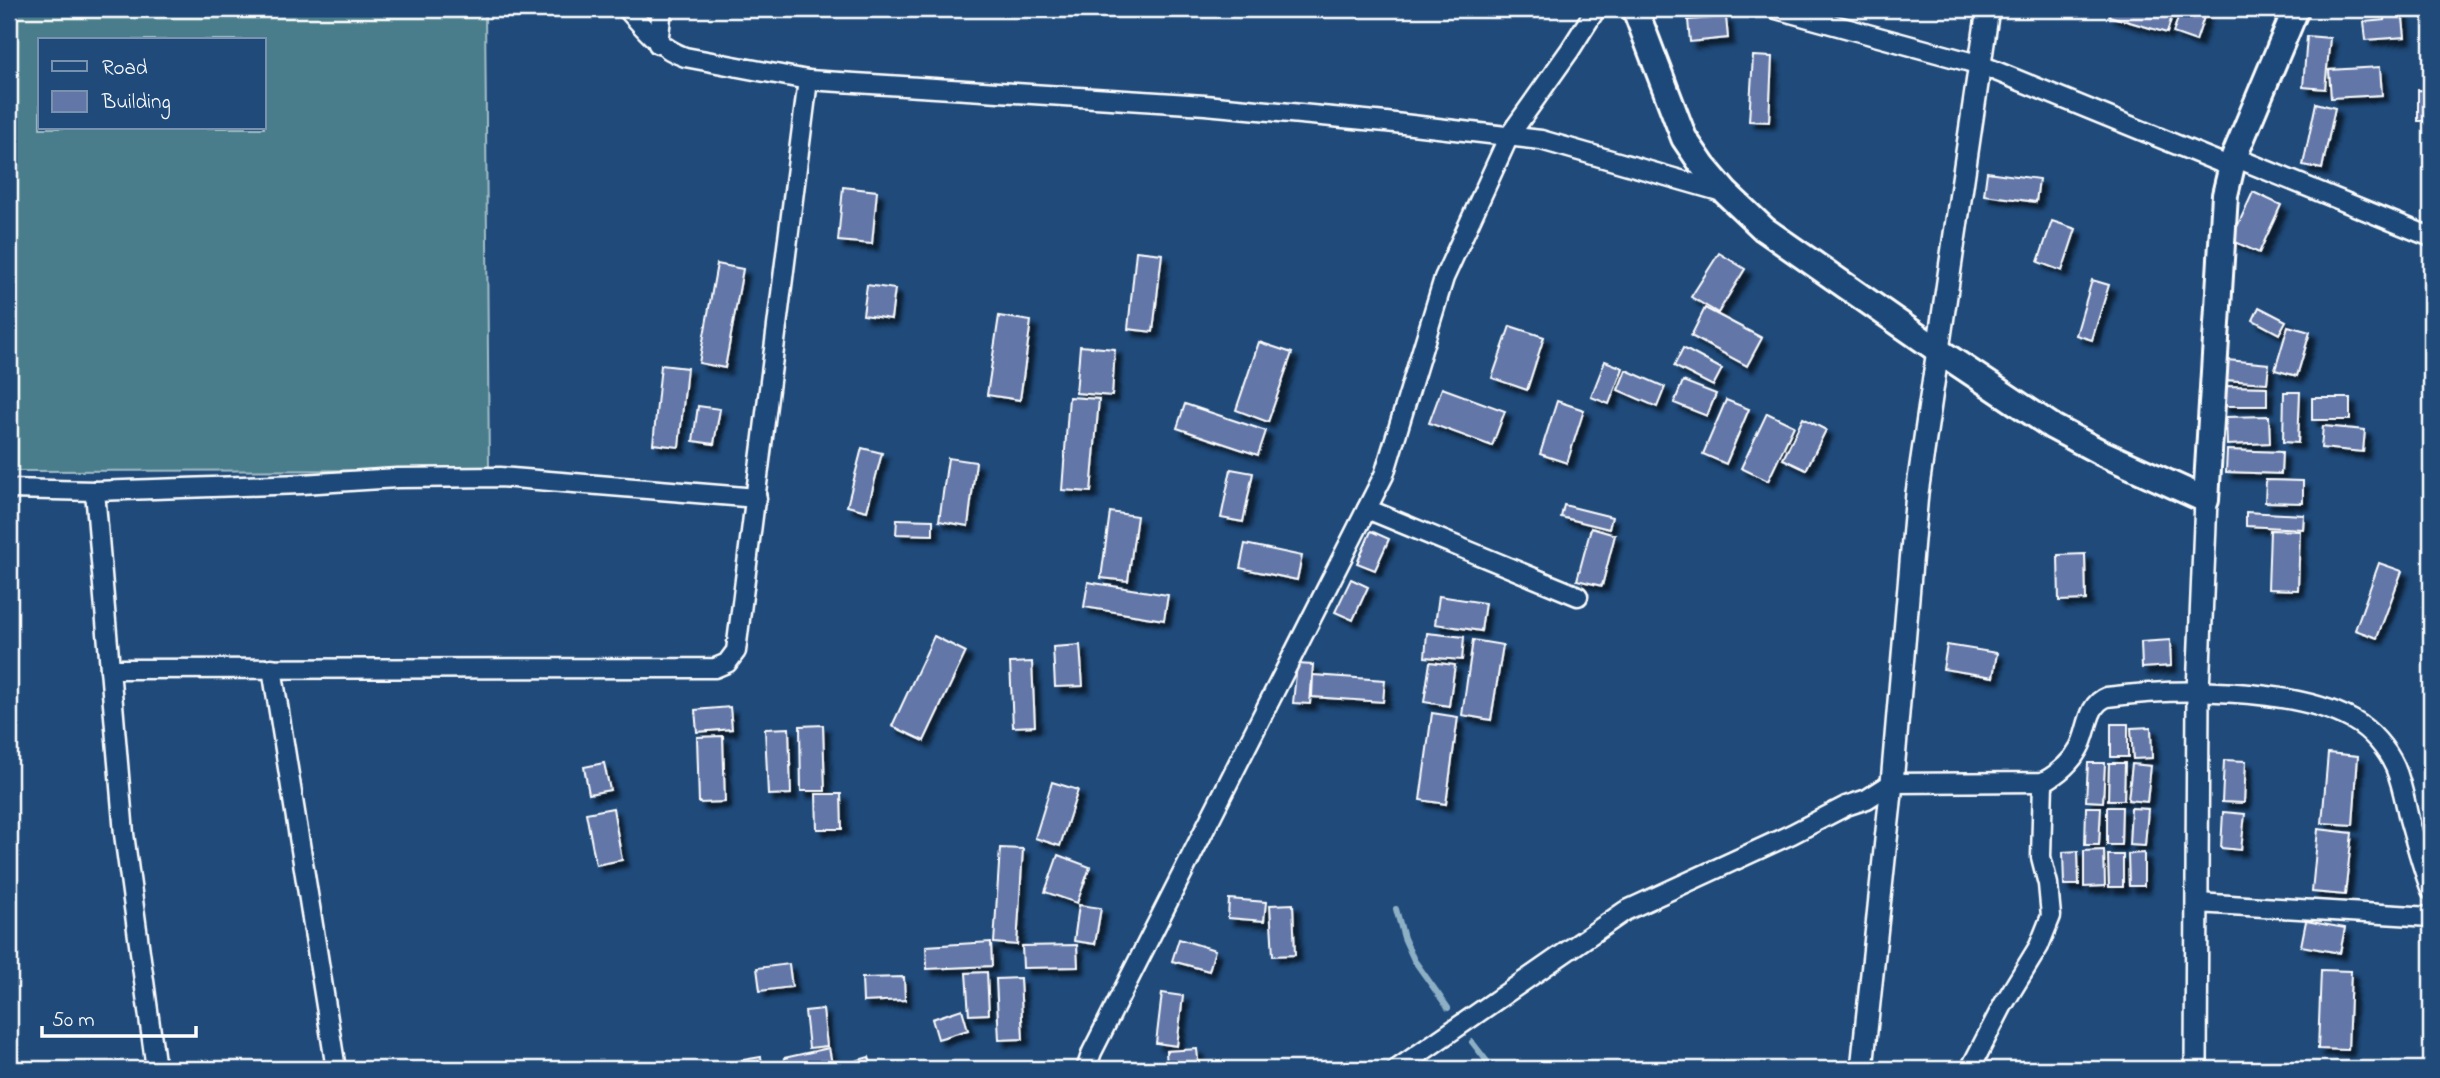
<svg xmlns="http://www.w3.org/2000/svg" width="2440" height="1078" font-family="'Indie Flower',sans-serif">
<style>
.grass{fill:#487d8b;stroke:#a4bec5;stroke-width:2;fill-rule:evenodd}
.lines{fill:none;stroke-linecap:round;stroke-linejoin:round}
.stream{stroke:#8eb0c5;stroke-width:6}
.building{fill:#6277a8;stroke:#fff;stroke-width:2;filter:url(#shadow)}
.minor-casing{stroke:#fff;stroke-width:23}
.tertiary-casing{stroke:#fff;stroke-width:26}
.secondary-casing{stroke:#fff;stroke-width:30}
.minor{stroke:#1f4a7a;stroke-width:18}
.tertiary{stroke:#1f4a7a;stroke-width:21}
.secondary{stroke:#1f4a7a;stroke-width:24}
</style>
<defs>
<filter id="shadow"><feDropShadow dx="6" dy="6" stdDeviation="2" flood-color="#0009"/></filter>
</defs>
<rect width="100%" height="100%" fill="#1f4a7a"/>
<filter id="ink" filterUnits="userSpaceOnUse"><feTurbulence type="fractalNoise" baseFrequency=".0143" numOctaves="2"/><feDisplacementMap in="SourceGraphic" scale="14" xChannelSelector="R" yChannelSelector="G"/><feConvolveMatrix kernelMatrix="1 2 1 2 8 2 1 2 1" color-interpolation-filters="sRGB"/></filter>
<g filter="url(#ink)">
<path class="grass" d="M9 9H485L489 470 9 471ZM40 40H264V128H40Z"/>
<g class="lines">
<g class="stream">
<path d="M1396 909 1404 938 1414 960 1448 1008"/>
<path d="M1472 1042 1493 1069"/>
</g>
</g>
<g class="building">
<path d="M2111 9H2174L2167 33 2109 16Z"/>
<path d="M2181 9 2206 11 2196 41 2173 33Z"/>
<path d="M2384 9H2402L2405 37 2366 40 2364 22 2385 20Z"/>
<path d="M1726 17 1728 38 1690 42 1688 20Z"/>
<path d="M2307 36 2330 38 2325 89 2303 87Z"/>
<path d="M1753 56 1772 57 1769 122 1749 121Z"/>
<path d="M2380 67 2382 95 2331 98 2329 70Z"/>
<path d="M2418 90 2431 91V121H2418Z"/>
<path d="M2316 103 2335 108 2322 169 2303 165Z"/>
<path d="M1987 172 2039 179 2036 202 1984 195Z"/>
<path d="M843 187 877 191 872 244 838 241Z"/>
<path d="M2253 192 2281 205 2259 253 2231 240Z"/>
<path d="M2052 221 2076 229 2062 271 2038 262Z"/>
<path d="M1136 251 1162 254 1153 332 1128 329Z"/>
<path d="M1719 253 1745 269 1718 313 1691 297Z"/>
<path d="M717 264 743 269 725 368 699 363Z"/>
<path d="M2092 280 2109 285 2092 340 2076 335Z"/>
<path d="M867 285 895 289 891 319 863 315Z"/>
<path d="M2259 307 2286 321 2279 334 2253 320Z"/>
<path d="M1705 308 1762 338 1747 366 1691 336Z"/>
<path d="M999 316 1031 321 1020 400 987 395Z"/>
<path d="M1510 326 1544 337 1527 390 1492 378Z"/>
<path d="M2288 326 2310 332 2297 376 2275 370Z"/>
<path d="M1259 342 1292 353 1268 422 1236 410Z"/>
<path d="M1080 346 1115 349 1112 396 1076 393Z"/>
<path d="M1683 348 1722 369 1713 386 1674 366Z"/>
<path d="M2227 360 2269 364 2267 383 2225 380Z"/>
<path d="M1605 361 1623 368 1609 404 1591 397Z"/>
<path d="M661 365 687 368 679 447 653 444Z"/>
<path d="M1626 370 1665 387 1657 407 1618 390Z"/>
<path d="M1683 381 1716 394 1707 416 1674 403Z"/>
<path d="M2224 386 2267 387V406H2223Z"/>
<path d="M1442 388 1505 411 1492 446 1429 423Z"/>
<path d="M2284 392H2300L2298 443 2283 442Z"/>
<path d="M1069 397 1099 399 1091 492 1062 490Z"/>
<rect x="2312" y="398" width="38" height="22"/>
<path d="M1726 400 1749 409 1726 464 1703 454Z"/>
<path d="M1557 401 1584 410 1567 463 1540 454Z"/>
<path d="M1185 404 1266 431 1258 455 1177 428Z"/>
<path d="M698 406 720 409 714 444 693 441Z"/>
<path d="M1767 413 1794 426 1768 481 1741 468Z"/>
<path d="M2269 416 2270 443 2227 445 2226 417Z"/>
<path d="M1803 418 1826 430 1806 470 1783 459Z"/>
<path d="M2323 426 2365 430 2363 452 2321 448Z"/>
<path d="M862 448 882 453 867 511 847 506Z"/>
<path d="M2227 450 2282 452 2281 474 2226 472Z"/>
<path d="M948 458 976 462 968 526 939 521Z"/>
<path d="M1231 469 1253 473 1243 522 1221 518Z"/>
<path d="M2266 480 2303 481V503L2265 502Z"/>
<path d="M1564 505 1612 517 1609 529 1561 517Z"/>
<path d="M1110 512 1137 516 1128 581 1101 578Z"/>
<path d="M2246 512 2304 515 2303 529 2246 526Z"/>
<path d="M897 519 933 520V535L896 534Z"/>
<path d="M1591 528 1615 535 1602 586 1577 580Z"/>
<path d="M2270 530 2300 531 2298 590 2268 589Z"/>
<path d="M1371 531 1389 539 1375 570 1357 563Z"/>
<path d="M1245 544 1302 556 1297 580 1240 568Z"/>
<path d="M2085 554 2086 600 2059 601 2058 555Z"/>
<path d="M2379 563 2402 571 2377 638 2355 630Z"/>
<path d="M1351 579 1368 587 1353 620 1335 612Z"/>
<path d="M1088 582 1168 595 1164 620 1084 607Z"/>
<path d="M1439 596 1485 603 1481 631 1435 624Z"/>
<path d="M1427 633 1464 637 1462 660 1425 657Z"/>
<path d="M934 636 966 652 924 741 892 726Z"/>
<path d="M1473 640 1503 645 1491 720 1462 715Z"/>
<path d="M2170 640 2171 666 2142 668 2141 642Z"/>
<path d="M1080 645 1083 686 1055 687 1053 647Z"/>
<path d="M1947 645 1997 653 1993 677 1943 669Z"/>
<path d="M1032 662 1035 726 1013 727 1010 663Z"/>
<path d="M1430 662 1455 665 1449 706 1424 702Z"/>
<path d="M1297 664 1313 665 1310 704 1293 703Z"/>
<path d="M1313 675 1385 680 1383 702 1312 697Z"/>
<path d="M730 707 732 729 697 732 695 710Z"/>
<path d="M1432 713 1458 717 1446 804 1420 800Z"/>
<rect x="2111" y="724" width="17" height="33"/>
<path d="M823 725 825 791H801L800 726Z"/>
<path d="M2151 727 2152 758 2133 759 2131 728Z"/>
<path d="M789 728 791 794 768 795 765 729Z"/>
<path d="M723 736 725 802 699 803 697 737Z"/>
<path d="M2328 753 2358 756 2353 825 2322 823Z"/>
<path d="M2224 760 2246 761 2244 803 2222 802Z"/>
<path d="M604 763 610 790 589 794 584 767Z"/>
<path d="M2088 763H2105L2103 802 2086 801Z"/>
<path d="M2109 763H2125L2124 800H2108Z"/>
<path d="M2132 764 2151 766 2147 802 2128 800Z"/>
<path d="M1052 782 1078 790 1060 846 1035 838Z"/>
<path d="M816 794H841L842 829H817Z"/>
<path d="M2086 807H2101L2099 845H2085Z"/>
<path d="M2107 807H2122L2121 845H2107Z"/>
<path d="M613 808 622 860 596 865 586 813Z"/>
<path d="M2131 808 2148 809 2145 846 2129 845Z"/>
<path d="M2223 812 2245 814 2241 850 2221 848Z"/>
<path d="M2318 829 2352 833 2345 895 2312 892Z"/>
<path d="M1000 848 1023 849 1017 945 994 943Z"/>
<path d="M2104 850 2105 886 2084 887V851Z"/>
<path d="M2078 851 2079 885H2064L2063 852Z"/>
<path d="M2144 853V886H2129L2128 854Z"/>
<path d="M1058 855 1090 867 1077 903 1045 892Z"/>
<path d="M2108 855H2123V887H2109Z"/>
<path d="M1229 899 1266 902 1264 921 1228 918Z"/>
<path d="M1293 904 1295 955 1273 956 1270 905Z"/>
<path d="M1079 905 1101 908 1095 944 1074 941Z"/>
<path d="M2306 921 2345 928 2340 953 2301 946Z"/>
<path d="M1179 939 1215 950 1209 971 1172 961Z"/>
<path d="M991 942 992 966 927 969 926 946Z"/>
<path d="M1077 945 1078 967 1023 968 1022 946Z"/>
<path d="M789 964 792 987 760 991 757 968Z"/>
<path d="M2321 970 2351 971 2348 1050 2318 1049Z"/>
<path d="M987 972 989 1014 969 1015 966 973Z"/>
<path d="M904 977 905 1000 863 1002 862 978Z"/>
<path d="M1020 978 1023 1039 999 1040 996 979Z"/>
<path d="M1162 993 1183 996 1177 1046 1156 1043Z"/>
<path d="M823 1009 827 1046 809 1048 805 1011Z"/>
<path d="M962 1009 968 1030 938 1039 932 1019Z"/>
<path d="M829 1048 833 1069H787L784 1058Z"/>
<path d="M1197 1049 1199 1069H1167L1166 1051Z"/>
<path d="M761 1057 763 1069H739L737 1061Z"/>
<path d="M869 1057 873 1069H850L848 1063Z"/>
</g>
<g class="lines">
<g class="minor-casing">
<g id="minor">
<path d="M627 9C645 29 659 48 685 57L808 80 1205 105 1386 122 1541 140 1726 193"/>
<path d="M1776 9 1981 65 2231 167"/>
<path d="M658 44 662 9"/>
<path d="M2234 157 2431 237"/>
<path d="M9 489 95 491 302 484 397 478 500 477 757 498"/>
<path d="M95 491 124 834 156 1069"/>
<path d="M1367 509 1578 596"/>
<path d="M272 668 336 1069"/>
<path d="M110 669 715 668 727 663 736 651 808 80"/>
<path d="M2197 903 2431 917"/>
<path d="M1086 1069 1092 1052 1384 475 1444 278 1509 136 1570 50 1596 9"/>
<path d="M1397 1069 1625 911 1792 834 1846 806 1867 799 1892 783 2043 782C2058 774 2071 763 2079 748 2089 731 2086 705 2107 697 2175 688 2292 687 2353 720 2371 730 2387 749 2395 767 2402 783 2405 802 2409 819 2416 843 2422 867 2431 890"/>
<path d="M1970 1069 2003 1005 2039 946 2051 916 2048 884 2041 857 2043 782"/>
</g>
</g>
<g class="tertiary-casing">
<g id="tertiary">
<path d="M1862 1069 1892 783 1917 493 1988 9"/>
<path d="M2196 1069 2198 691 2206 500"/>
</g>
</g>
<g class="secondary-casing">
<path id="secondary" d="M1635 9 1684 138 1703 166 1726 193 1764 229 1939 351 2053 427 2102 453 2206 500 2225 195 2234 157 2296 9"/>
</g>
<use href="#minor" class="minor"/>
<use href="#tertiary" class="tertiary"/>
<use href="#secondary" class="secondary"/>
</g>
</g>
<rect width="2440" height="1078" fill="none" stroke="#1f4a7a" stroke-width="35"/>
<rect x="18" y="18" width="2405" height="1043" fill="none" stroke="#fff" stroke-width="2.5" filter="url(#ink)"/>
<rect x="38" y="38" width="228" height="91" fill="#1f4a7a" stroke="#7992af" stroke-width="2"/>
<rect x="52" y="61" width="35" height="10" fill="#1f4a7a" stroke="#7992af" stroke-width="2"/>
<text x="102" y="74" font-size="21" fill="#ffffff">Road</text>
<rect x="52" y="91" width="35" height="21" fill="#6277a8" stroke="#7992af" stroke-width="2"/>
<text x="102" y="108" font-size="21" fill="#ffffff">Building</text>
<path d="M42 1026v10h154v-10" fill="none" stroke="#ffffff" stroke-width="3.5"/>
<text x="52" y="1026" font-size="21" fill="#ffffff" stroke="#1f4a7a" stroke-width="5" paint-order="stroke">50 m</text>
</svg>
